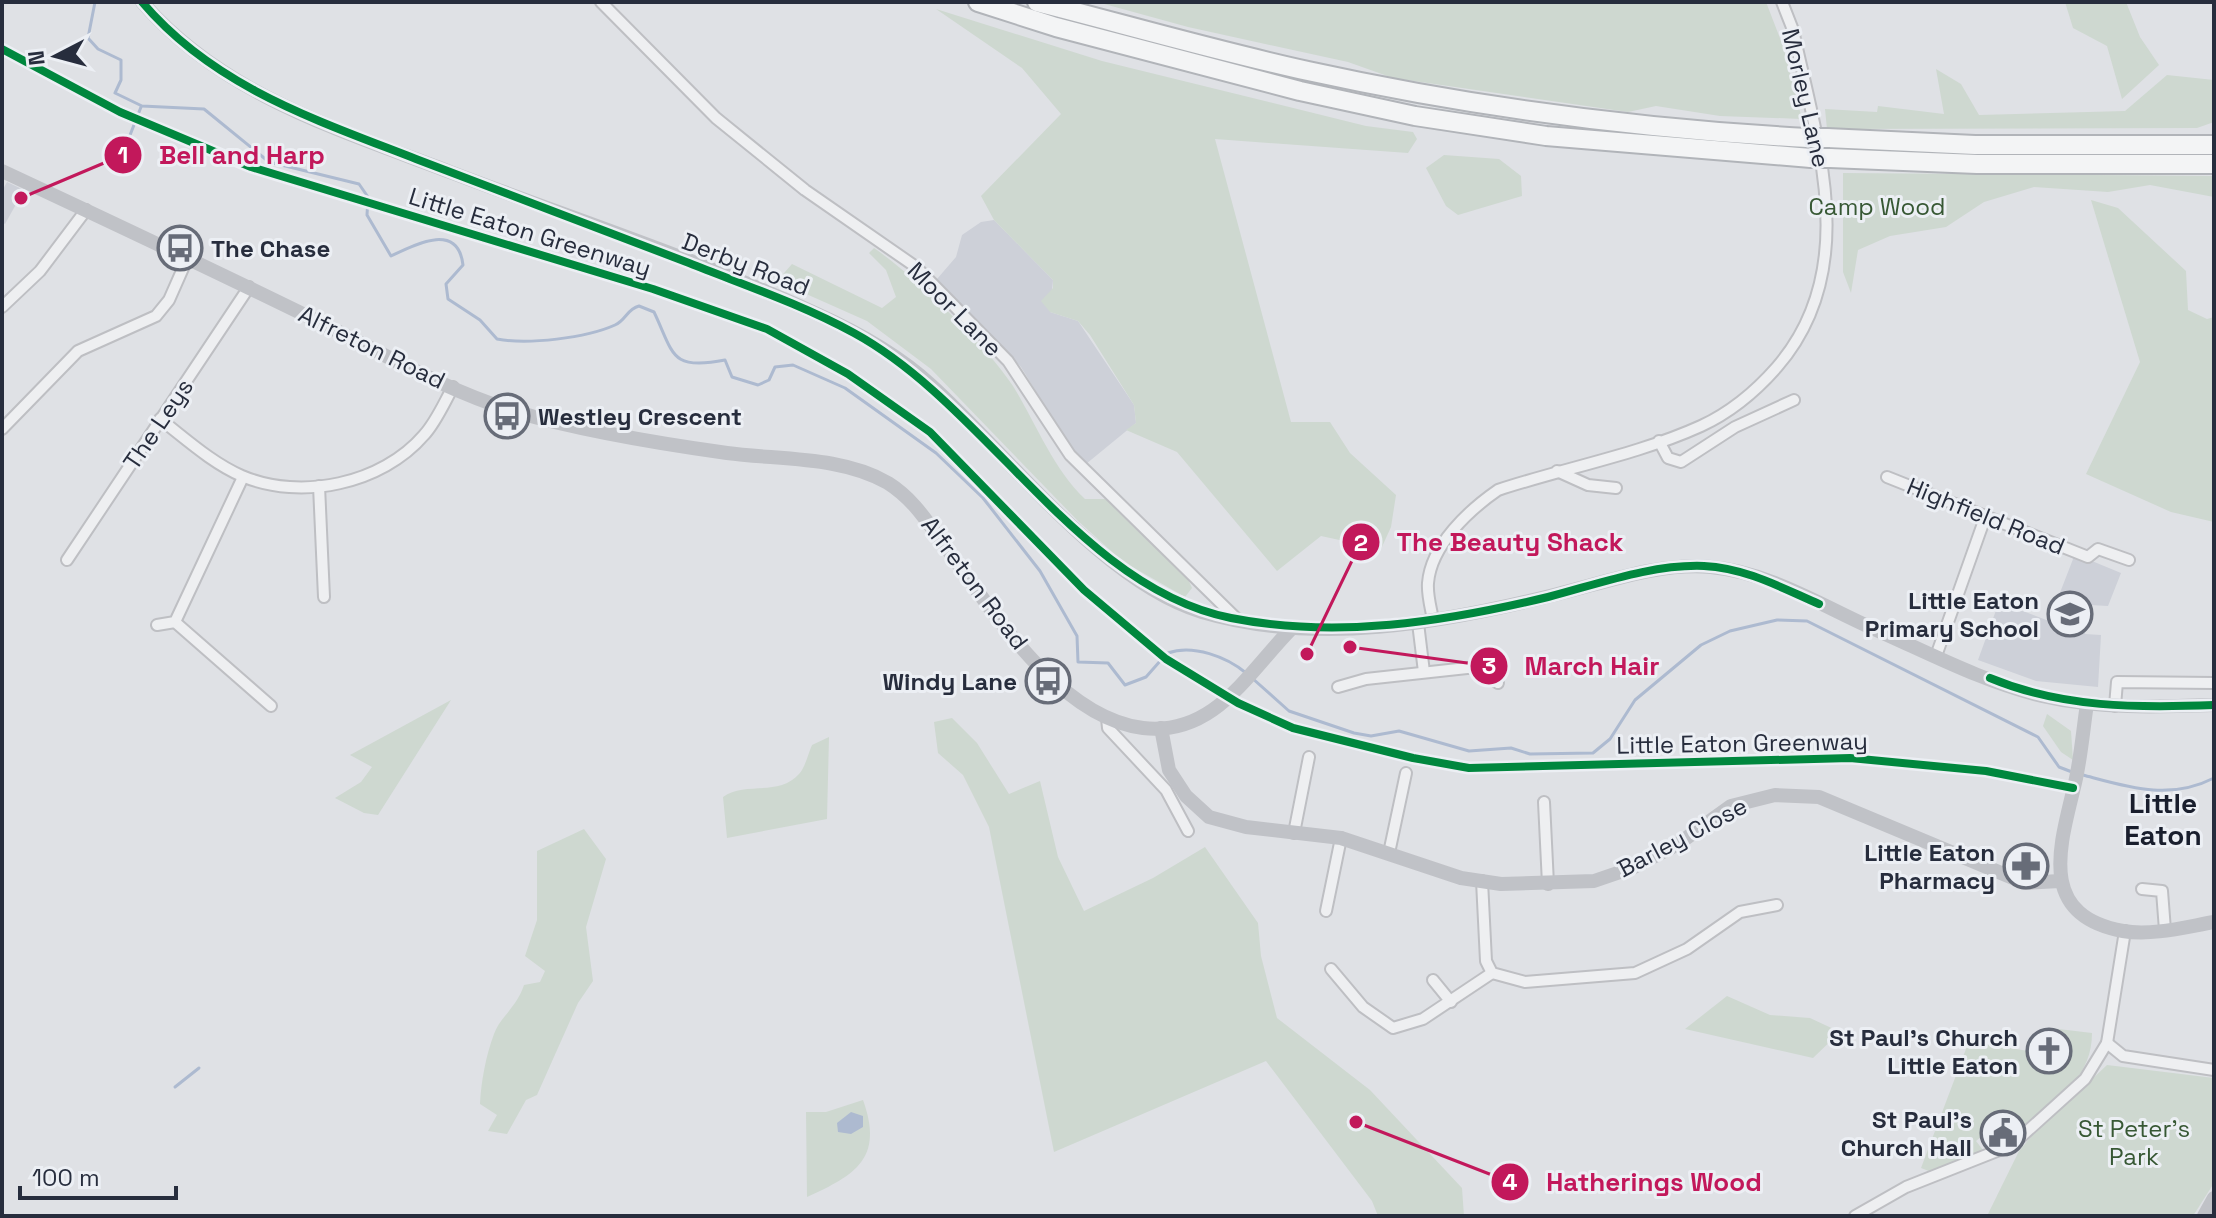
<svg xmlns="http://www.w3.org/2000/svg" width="2216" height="1218" font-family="'Space Grotesk',sans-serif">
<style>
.built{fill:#cdd0d8}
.green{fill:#ced8d0}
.water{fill:#adbad0}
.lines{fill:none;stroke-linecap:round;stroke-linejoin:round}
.stream{stroke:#adbad0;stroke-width:3}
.street-casing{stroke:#bebfc3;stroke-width:14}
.highway-casing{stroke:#b1b4b9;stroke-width:22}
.street{stroke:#eeeff1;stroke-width:10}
.secondary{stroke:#c0c2c7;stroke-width:14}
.highway{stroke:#f3f4f5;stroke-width:18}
.highway-bridge-casing{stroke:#b1b4b9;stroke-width:22;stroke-linecap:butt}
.highway-bridge{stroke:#f3f4f5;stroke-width:18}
.cycleway-casing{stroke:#eceff4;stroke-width:13}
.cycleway{stroke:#00873e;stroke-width:8}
.labels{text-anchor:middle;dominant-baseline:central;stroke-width:6;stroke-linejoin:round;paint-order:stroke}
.street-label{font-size:24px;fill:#272d3d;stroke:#eceff4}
.park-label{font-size:24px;fill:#375834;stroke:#eceff4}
.poi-label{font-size:24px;font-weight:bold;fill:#272d3d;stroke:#eceff4;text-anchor:end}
.quarter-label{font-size:28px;font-weight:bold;fill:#191e2d;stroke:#eceff4}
.leader{fill:none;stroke:#c2185b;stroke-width:3}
.callout-dot{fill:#c2185b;stroke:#eceff4;stroke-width:3}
.mark-label{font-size:24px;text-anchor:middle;font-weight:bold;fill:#fff}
.callout-label{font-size:26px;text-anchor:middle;font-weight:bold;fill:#c2185b;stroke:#eceff4;stroke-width:6;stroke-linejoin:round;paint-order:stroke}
</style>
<rect width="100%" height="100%" fill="#dfe1e5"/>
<g class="built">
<path d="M7 182 24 190 5 224 2 222V191Z"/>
<path d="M994 220 1053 280 1050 312 1078 321 1134 405 1136 423 1086 464 1071 449 1021 367 937 279 956 257 962 235 981 222Z"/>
<path d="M2075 554 2121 573 2108 606 2090 605 2085 634 2101 635 2098 687 2036 681 1978 660 1999 602 2049 621Z"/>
</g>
<g class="green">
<path d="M1097 2H1766L1783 46 1802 119 1720 116 1656 106 1628 112 1393 78 1348 62 1188 27Z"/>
<path d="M2065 2H2126L2140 37 2159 65 2122 99 2107 46 2073 28Z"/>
<path d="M936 9 1102 61 1366 126 1413 132 1417 139 1408 153 1215 139 1291 422H1330L1350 453 1396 495 1391 527 1381 549 1321 536 1277 571 1177 452 1126 430 1136 423 1134 405 1090 335 1078 321 1050 312 1041 301 1053 288V280L994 220 981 196 1061 114 1022 68Z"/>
<path d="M1936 69 1961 84 1979 115 2125 111 2167 75 2214 80V122L2197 128 1827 129 1825 109 1877 112 1878 106 1944 114Z"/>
<path d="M1444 155 1499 159 1521 176 1522 196 1458 215 1446 206 1426 168Z"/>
<path d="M1843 173 2214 176V197L2150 185 2108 192 2034 187 1984 202 1946 227 1890 236 1858 250 1851 293 1843 272Z"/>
<path d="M2091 200 2118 208 2186 271 2188 310 2207 319 2214 317V522L2171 512 2086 474 2140 362Z"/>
<path d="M874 248C917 278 984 343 1013 386 1037 425 1052 467 1085 499H1105L1119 510 1187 577 1192 588 1185 597 1122 561 1077 520 931 369 867 321 777 281 792 264 882 308 896 297 886 270 869 253Z"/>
<path d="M451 700 378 815 364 813 335 798 361 782 372 767 350 755Z"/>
<path d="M2047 714 2071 731 2073 760 2061 752 2043 726Z"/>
<path d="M952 718 977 743 1009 794 1040 781 1058 857 1084 911 1153 878 1205 847 1258 923 1261 956 1277 1018 1370 1090 1462 1188 1464 1216H1378L1372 1201 1266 1061 1054 1152 989 827 963 775 938 753 934 722Z"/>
<path d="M829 737 827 819 727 838 723 797C744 781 779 797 799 774 805 768 808 754 812 745Z"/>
<path d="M584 829 606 859 586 927 593 981 578 1003 537 1095 526 1100 507 1134 488 1131 497 1115 480 1104C481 1082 486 1055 494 1034 500 1017 517 1007 524 985L540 982 545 971 525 956 537 920V851Z"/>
<path d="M1727 996 1770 1015 1810 1018 1840 1032 1813 1058 1685 1029Z"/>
<path d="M2050 1028 2092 1033C2092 1081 2053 1101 2019 1130L2008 1115 1976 1141 1983 1150 1934 1173 1921 1168 1969 1041 2028 1051 2037 1036Z"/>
<path d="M2107 1065 2214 1078V1183L2193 1216H1987L2019 1151 2030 1138Z"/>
<path d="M863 1100C884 1158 856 1175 807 1197L806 1112H826Z"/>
</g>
<path class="water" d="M851 1112 863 1116V1127L851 1134 838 1132 837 1123Z"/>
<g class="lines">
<g class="stream">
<path d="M95 2 88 38 98 49 121 60V80L115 93 142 106 204 109 269 162 359 184 368 197 367 215 391 256C416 244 458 222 463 265L446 284 448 299 480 320 497 339C528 345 586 338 615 325 626 320 627 309 639 306L654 312C674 354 670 371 725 360L732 377 758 385 769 380 775 367 793 365 845 388 936 453 983 498 1040 571 1077 636 1078 662 1108 663 1125 685 1146 677 1161 660"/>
<path d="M116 171 141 107"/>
<path d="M1168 653C1193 644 1227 657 1246 673"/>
<path d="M1252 678 1289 711 1354 733 1371 736 1399 731 1469 751 1511 748 1530 754 1593 753 1610 739 1635 700 1701 645 1730 631 1777 620 1807 621 2038 737 2059 767 2072 772"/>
<path d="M2083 775C2128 787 2169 801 2214 778"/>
<path d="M175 1087 199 1068"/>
</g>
<g class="street-casing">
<g id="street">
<path d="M601 2 716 118 805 190 916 267 1008 361 1070 455 1238 620"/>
<path d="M2 307 40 271 86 210"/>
<path d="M160 419C186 439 212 463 242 476 301 501 382 484 424 435 436 422 444 403 453 387"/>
<path d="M2 429 78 351 156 316 169 300 188 257"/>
<path d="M1659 441 1668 458 1681 462 1735 427 1794 400"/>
<path d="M1557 471 1588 485 1616 488"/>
<path d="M1887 477 2088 557 2098 549 2129 560"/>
<path d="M319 486 324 597"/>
<path d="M67 560 249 287"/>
<path d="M1433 620C1431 608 1427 595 1428 583 1431 545 1469 510 1498 490 1564 468 1637 455 1701 426 1731 412 1756 391 1777 367 1862 269 1817 142 1793 30L1782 2"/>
<path d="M175 622 271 706"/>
<path d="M1418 623 1424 672"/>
<path d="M157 625 175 622 243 477"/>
<path d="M1936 656 1986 515"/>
<path d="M1338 687 1366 679 1467 668H1476L1498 683"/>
<path d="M2115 706 2117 682 2214 683"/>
<path d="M1107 718 1108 728 1166 790 1188 831"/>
<path d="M1544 802 1548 884"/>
<path d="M1294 833 1309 757"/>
<path d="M1389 853 1406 773"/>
<path d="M1482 881 1486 961 1492 973 1525 982 1635 973 1687 949 1740 912 1777 905"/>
<path d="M2142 889 2162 891 2165 930"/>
<path d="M1326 911 1341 838"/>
<path d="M1331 969 1363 1007 1393 1028 1423 1019 1492 973"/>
<path d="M1433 980 1451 1002"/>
<path d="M2107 1043 2123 1056 2214 1070"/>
<path d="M1855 1216 1906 1187 2012 1145 2085 1079 2107 1043 2125 931"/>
</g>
</g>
<g class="highway-casing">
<g id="highway">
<path d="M978 2 1056 27 1300 91 1415 116 1546 136 1811 158"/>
<path d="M1037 2C1127 25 1217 51 1308 71 1472 107 1640 129 1808 138"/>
<path d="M1827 138 1975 145H2214"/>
<path d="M1830 158 1977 164H2214"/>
</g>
</g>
<use href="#street" class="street"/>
<g class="secondary">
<path d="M142 2C222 95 340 130 450 172 571 218 697 259 815 313 855 331 899 355 931 385 1007 454 1104 583 1202 612 1317 646 1441 623 1554 595 1604 583 1659 562 1711 567 1768 572 1821 605 1872 628 1927 652 1983 682 2042 696 2099 709 2157 707 2214 705"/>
<path d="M2 171C107 220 211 269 315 320 379 351 444 390 513 411 582 431 655 443 727 453 779 460 842 456 888 483 915 500 929 525 948 550 993 612 1060 718 1143 728 1214 736 1247 674 1291 629"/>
<path d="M2087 704C2083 730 2081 757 2075 783 2061 843 2035 915 2123 931 2152 936 2185 927 2214 922"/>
<path d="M1161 728 1169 770 1186 796 1209 817 1246 827 1341 838 1461 878 1501 884 1594 881 1632 868 1678 844 1731 806 1775 795 1819 797 2025 883 2060 881"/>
<path d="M2204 1216 2214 1198"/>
</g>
<use href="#highway" class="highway"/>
<g class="highway-bridge-casing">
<g id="highway-bridge">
<path d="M1808 138H1827"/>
<path d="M1811 158H1830"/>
</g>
</g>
<use href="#highway-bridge" class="highway-bridge"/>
<g class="cycleway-casing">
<g id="cycleway">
<path d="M142 2C214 87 316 120 416 159 507 194 598 228 689 263 744 285 801 304 854 333 988 406 1079 588 1231 618 1337 639 1444 622 1548 597 1598 584 1652 564 1704 566 1746 568 1782 588 1819 604"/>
<path d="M2 49 120 112 251 167 653 289 767 329 848 374 930 432 1084 590 1166 659 1238 703 1293 728 1413 758 1469 768 1850 758 1986 771 2073 788"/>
<path d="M1990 678C2062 708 2137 708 2214 705"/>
</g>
</g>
<use href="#cycleway" class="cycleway"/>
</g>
<defs>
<g id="bus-ring" transform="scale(2.3)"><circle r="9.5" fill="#eceff4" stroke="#676c78" stroke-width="1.5"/><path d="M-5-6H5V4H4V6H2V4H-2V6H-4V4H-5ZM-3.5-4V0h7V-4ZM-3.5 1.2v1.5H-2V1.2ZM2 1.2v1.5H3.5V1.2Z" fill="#676c78"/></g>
<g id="school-ring" transform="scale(2.3)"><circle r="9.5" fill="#eceff4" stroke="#676c78" stroke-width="1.5"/><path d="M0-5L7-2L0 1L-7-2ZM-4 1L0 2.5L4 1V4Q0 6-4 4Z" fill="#676c78"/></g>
<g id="pharmacy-ring" transform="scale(2.3)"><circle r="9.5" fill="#eceff4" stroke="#676c78" stroke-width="1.5"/><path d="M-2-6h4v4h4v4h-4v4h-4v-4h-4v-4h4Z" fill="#676c78"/></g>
<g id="church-ring" transform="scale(2.3)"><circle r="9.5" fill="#eceff4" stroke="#676c78" stroke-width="1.5"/><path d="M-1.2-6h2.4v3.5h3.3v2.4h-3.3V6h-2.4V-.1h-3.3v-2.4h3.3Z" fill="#676c78"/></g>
<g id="civic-ring" transform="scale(2.3)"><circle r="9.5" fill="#eceff4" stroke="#676c78" stroke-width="1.5"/><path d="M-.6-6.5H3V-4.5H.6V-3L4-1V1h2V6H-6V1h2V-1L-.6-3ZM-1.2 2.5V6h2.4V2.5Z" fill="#676c78"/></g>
</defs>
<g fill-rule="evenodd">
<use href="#bus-ring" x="180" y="248"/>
<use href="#bus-ring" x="507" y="416"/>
<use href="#school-ring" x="2070" y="614"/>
<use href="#bus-ring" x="1048" y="681"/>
<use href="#pharmacy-ring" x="2026" y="866"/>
<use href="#church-ring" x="2049" y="1051"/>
<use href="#civic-ring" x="2003" y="1133"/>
</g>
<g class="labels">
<g class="street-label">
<text transform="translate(1806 98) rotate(77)">Morley Lane</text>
<text transform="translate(530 232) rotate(17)">Little Eaton Greenway</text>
<text transform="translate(746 264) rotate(21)">Derby Road</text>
<text transform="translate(955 309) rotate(45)">Moor Lane</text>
<text transform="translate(372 347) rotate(26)">Alfreton Road</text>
<text transform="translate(158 424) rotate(-56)">The Leys</text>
<text transform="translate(1986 516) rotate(22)">Highfield Road</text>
<text transform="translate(975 583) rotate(53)">Alfreton Road</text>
<text transform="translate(1742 743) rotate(-1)">Little Eaton Greenway</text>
<text transform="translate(1682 837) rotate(-28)">Barley Close</text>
</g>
<g class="park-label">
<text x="1877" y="206">Camp Wood</text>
<text x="2134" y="1128">St Peter's<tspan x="2134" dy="28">Park</tspan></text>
</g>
<g class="poi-label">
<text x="211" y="248" text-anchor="start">The Chase</text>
<text x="538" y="416" text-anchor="start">Westley Crescent</text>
<text x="2039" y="600">Little Eaton<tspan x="2039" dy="28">Primary School</tspan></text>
<text x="1017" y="681">Windy Lane</text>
<text x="1995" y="852">Little Eaton<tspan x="1995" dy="28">Pharmacy</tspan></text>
<text x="2018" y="1037">St Paul's Church<tspan x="2018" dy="28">Little Eaton</tspan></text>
<text x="1972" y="1119">St Paul's<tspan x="1972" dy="28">Church Hall</tspan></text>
</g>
<g class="quarter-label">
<text x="2163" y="803">Little<tspan x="2163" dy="32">Eaton</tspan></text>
</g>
</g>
<path class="leader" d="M21 198L123 155M1307 654L1361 542M1350 647L1489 666M1356 1122L1510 1182"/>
<g class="callout-dot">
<circle cx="21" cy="198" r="8"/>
<circle cx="1307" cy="654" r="8"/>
<circle cx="1350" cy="647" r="8"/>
<circle cx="1356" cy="1122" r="8"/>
<circle cx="123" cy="155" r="20"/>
<circle cx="1361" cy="542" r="20"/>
<circle cx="1489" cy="666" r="20"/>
<circle cx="1510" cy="1182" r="20"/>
</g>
<g class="mark-label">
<text x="123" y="163">1</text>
<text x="1361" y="551">2</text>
<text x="1489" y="674">3</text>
<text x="1510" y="1190">4</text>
</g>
<g class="callout-label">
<text x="242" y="164">Bell and Harp</text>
<text x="1510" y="551">The Beauty Shack</text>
<text x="1592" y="675">March Hair</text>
<text x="1654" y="1191">Hatherings Wood</text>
</g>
<rect width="2216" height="1218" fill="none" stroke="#272d3d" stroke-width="8"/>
<g transform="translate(56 56) rotate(264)" stroke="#eceff4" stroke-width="6" paint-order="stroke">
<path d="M0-6L14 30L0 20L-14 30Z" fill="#272d3d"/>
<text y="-12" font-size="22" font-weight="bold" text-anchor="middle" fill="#272d3d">N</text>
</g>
<path d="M20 1186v12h156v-12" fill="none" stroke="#272d3d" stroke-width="4"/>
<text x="32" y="1186" font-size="24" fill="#272d3d" stroke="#eceff4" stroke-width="6" paint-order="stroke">100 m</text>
</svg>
